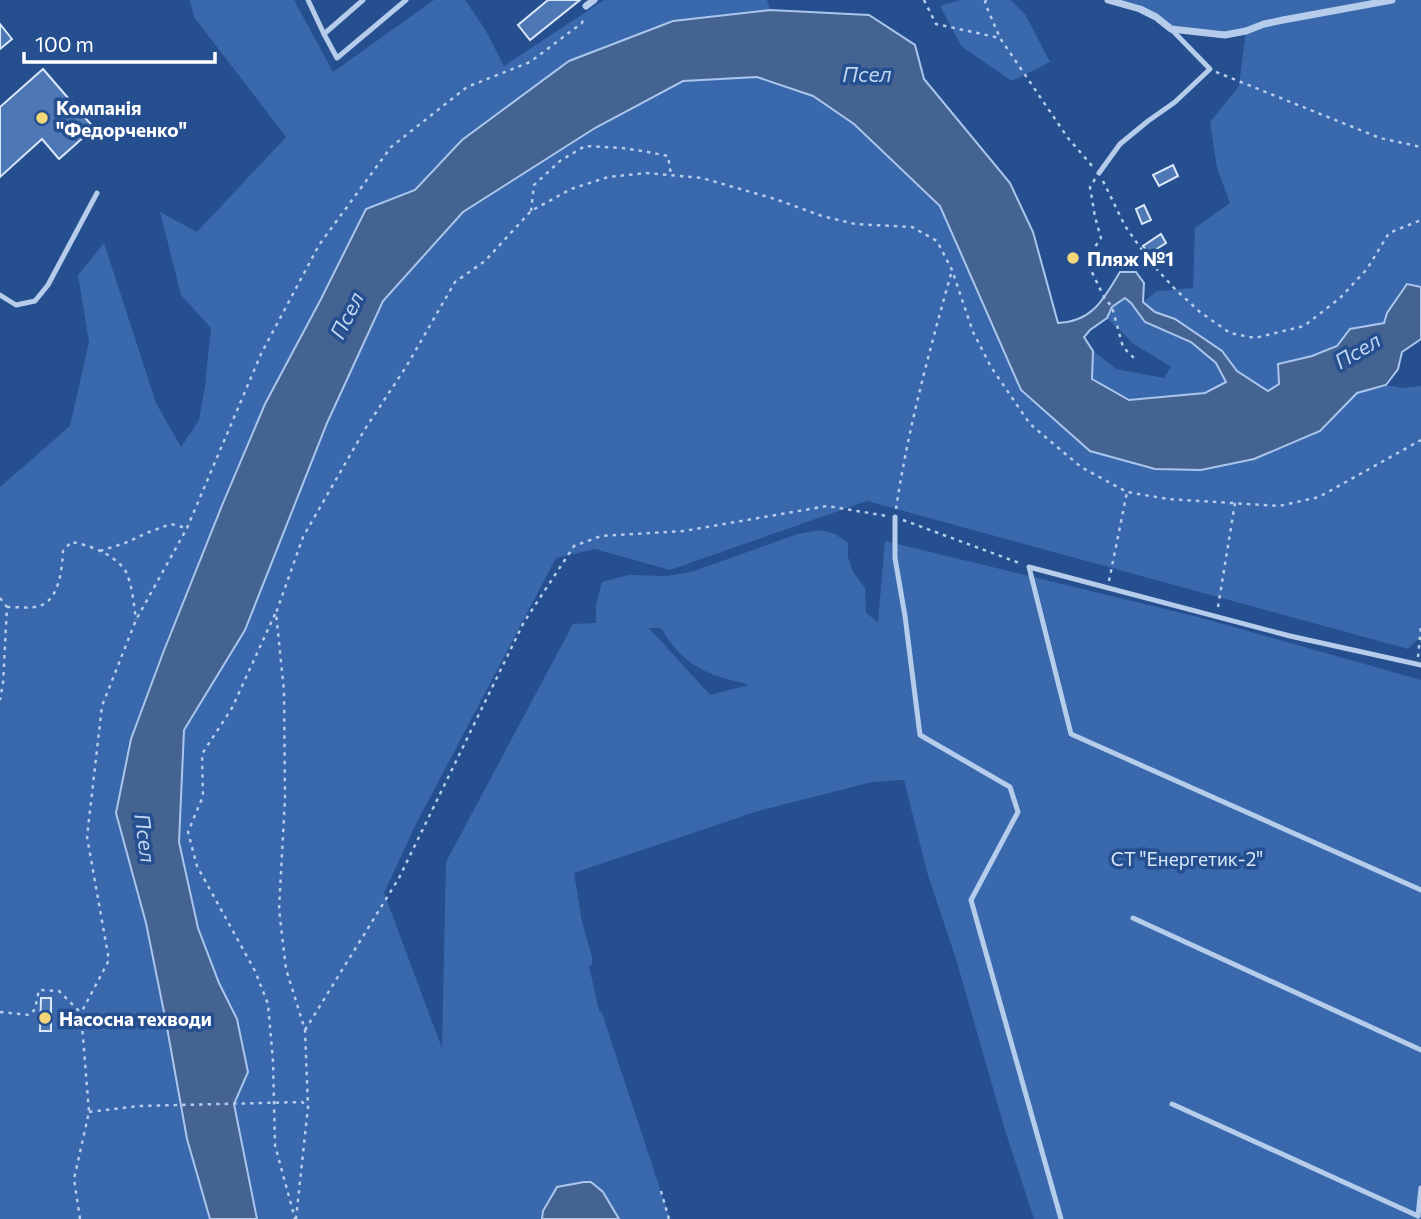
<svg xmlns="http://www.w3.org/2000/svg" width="1421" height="1219" font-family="Commissioner,sans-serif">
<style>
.green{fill:#3968ac;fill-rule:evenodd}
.water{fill:#456391;stroke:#aac6ec;stroke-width:2;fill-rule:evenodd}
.building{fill:#4d78b5;stroke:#dae7f9;stroke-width:2}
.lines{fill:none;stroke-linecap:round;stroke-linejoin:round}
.path{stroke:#b5cceb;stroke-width:2.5;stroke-dasharray:3.5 5;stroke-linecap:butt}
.lane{stroke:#b5cceb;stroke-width:5}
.street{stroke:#b5cceb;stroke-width:7}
.poi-dot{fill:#f5d679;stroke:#254f8f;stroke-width:2.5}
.labels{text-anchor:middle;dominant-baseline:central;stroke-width:7;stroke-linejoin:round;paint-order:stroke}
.poi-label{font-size:19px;font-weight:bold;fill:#fff;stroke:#254f8f;text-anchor:start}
.park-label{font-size:19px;fill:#dae7f9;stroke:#254f8f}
.water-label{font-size:21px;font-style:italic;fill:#c1d6f2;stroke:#254f8f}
</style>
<rect width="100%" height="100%" fill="#254f8f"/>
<g class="green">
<path d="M190 0H294L333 72 434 0H465L485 29 504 66 604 0H767L770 10 673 21 462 140 415 190 366 209 321 299 265 404 223 503 163 653 131 739 116 813 146 923 166 1022 187 1139 210 1219H0V487L70 426 89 342 78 275 104 243 156 403 181 447 199 420 205 386 211 328 181 295 160 212 197 232 286 137 194 17Z"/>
<path d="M960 0H1011L1025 14 1050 62 1012 81 962 47 940 6Z"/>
<path d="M1108 0H1421V287L1407 284 1387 313 1385 323 1350 329 1338 346 1312 356 1278 364 1279 384 1268 391 1237 371 1222 351 1175 319 1155 312 1143 302 1157 291 1193 288 1195 228 1230 203 1217 168 1210 122 1239 86 1246 31 1225 35 1171 29 1156 17Z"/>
<path d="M757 77 813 96 854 124 940 206 1021 390 1155 469 1201 470 1254 459 1320 431 1357 393 1386 385 1402 388 1421 386V636L1408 649 867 501 670 570 595 549 556 558 415 826 384 893 442 1048 446 862 573 624 596 623V606L602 582 628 575 667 576 691 572 798 534 821 530 835 534 848 543V557L853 572 865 588 866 613 878 622 885 541 1202 618 1421 680V1219H1034L1005 1130 956 959 927 872 904 780 872 782 758 811 574 873 582 922 592 957V964L589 966 599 1011 602 1013 670 1219H619L618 1217 543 1211 542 1219H257L234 1104 248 1072 237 1019 219 983 198 928 179 842 184 730 245 630 327 423 384 301 463 212 595 128 683 81ZM649 628H661C678 657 694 669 726 679 734 681 742 682 748 685L710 695Z"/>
<path d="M1124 298 1131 303 1145 322 1191 342 1216 363 1226 382 1205 393 1129 400 1091 379 1093 351 1116 369 1164 378 1171 367 1134 344 1107 318 1112 307Z"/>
</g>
<g class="water">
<path d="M770 10 869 15 915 45 924 79 1010 183 1033 232 1058 323C1093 322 1104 298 1120 272H1136L1144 283 1143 302 1155 312 1175 319 1222 351 1237 371 1268 391 1279 384 1278 364 1312 356 1337 346 1350 329 1384 323 1387 313 1407 284 1421 287V339L1402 352 1398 369 1386 385 1357 393 1320 431 1254 459 1201 470 1155 469 1090 451 1021 390 940 206 854 124 813 96 757 77 683 81 595 128 463 212 383 301 327 423 245 630 184 730 179 842 198 928 219 983 237 1019 248 1072 234 1104 257 1219H210L187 1139 166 1022 146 923 116 813 131 739 163 653 223 503 265 404 321 299 366 209 415 190 462 140 569 61 673 21ZM1125 298 1131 303 1145 322 1191 342 1216 363 1226 382 1205 393 1129 400 1092 379 1093 351 1084 337 1090 330 1107 318 1112 307Z"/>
<path d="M584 1182H591L603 1192 619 1219H542L543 1211 557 1187Z"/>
</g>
<g class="building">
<path d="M548 0H580L530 40 518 25Z"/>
<path d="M0 24 12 39 0 49Z"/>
<path d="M43 69 94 128 59 159 42 139 0 177V107Z"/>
<path d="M1173 165 1178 176 1159 186 1153 175Z"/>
<path d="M1144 205 1151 220 1142 224 1136 209Z"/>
<path d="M1161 234 1166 243 1149 254 1143 246Z"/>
<path d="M41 998H51V1031H40Z"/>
</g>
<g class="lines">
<g class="path">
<path d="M924 0 936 24 1000 38 1068 138 1093 167"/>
<path d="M986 0 985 3 1000 38"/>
<path d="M1216 72 1380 138 1421 147"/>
<path d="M1095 179 1090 187 1095 217 1101 238 1086 260 1104 297 1112 307 1123 347 1136 360"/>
<path d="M1103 181 1125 226 1152 264 1175 289 1200 312 1230 333 1255 338 1304 326 1340 298 1367 269 1389 233 1421 220"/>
<path d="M531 211 534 185 560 161 585 146 622 148 648 152 668 156 671 175"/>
<path d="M896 509C908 428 930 349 952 270"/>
<path d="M903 520 1022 564"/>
<path d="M100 551 125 543 149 532 171 524 186 528"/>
<path d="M1109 581 1127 492"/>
<path d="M0 598 7 607 3 683 0 700"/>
<path d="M7 607C16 607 26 608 35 607 59 604 62 570 63 551L71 542C90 545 113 554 125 570 132 582 134 606 136 620"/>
<path d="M1218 607 1235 503"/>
<path d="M275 614 232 708 202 754 203 796 188 832 197 866 255 971 268 1004 273 1061 275 1145 295 1219"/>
<path d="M1418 657 1421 626"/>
<path d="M0 1012 30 1015 35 1009 39 990 59 991 81 1013"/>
<path d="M305 1030 399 878 524 622 574 546 601 536 684 531 827 506 887 516"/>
<path d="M89 1112 139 1106 302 1102 308 1107"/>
<path d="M661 1191 669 1219"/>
<path d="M80 1219 74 1179 89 1112 81 1013 109 960 87 837 102 706 136 620 187 528 261 354 319 245 391 147 467 87 530 62 582 23 584 16"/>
<path d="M296 1219 308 1107 305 1030 286 969 279 909 285 799 284 691 276 613 303 537 365 429 406 367 455 282 485 261 531 211 571 189 608 177 646 173 702 178 775 199 822 216 855 224 912 227 937 241 952 270 973 332 991 367 1030 424 1081 467 1127 492 1168 499 1279 506 1319 497 1421 440"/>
</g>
<g class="lane">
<path d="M308 0 324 34 337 58 406 0"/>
<path d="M324 34 363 0"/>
<path d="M1099 173 1120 144 1148 121 1175 102 1210 69 1171 29"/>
<path d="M0 295 16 305 35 301 48 285 97 193"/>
<path d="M895 517V558L905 616 920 735 1010 787 1018 812 971 900 1061 1219"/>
<path d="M1421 665 1290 636 1029 567 1071 734 1421 890"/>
<path d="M1133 918 1421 1050"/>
<path d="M1172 1104 1418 1216"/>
<path d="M1418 1216 1421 1188"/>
</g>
<g class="street">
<path d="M1108 0 1140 9 1156 17 1171 29 1225 35 1246 31 1264 24 1283 20 1392 0"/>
<path d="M586 6 594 0"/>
</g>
</g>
<g class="poi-dot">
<circle cx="42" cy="118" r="7"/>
<circle cx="1073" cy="258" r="7"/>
<circle cx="45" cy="1018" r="7"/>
</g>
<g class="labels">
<g class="poi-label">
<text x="56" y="107">Компанія<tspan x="56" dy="22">"Федорченко"</tspan></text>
<text x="1087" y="258">Пляж №1</text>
<text x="59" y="1018">Насосна техводи</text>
</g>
<g class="park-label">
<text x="1187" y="858">СТ "Енергетик-2"</text>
</g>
<g class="water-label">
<text x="867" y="73">Псел</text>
<text transform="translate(346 315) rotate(-64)">Псел</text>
<text transform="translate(1357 350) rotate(-31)">Псел</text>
<text transform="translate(146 838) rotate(82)">Псел</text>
</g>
</g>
<path d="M24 52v10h191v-10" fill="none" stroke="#ffffff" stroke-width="3.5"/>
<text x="35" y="52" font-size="21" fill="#ffffff" stroke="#254f8f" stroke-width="5" paint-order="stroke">100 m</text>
</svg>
